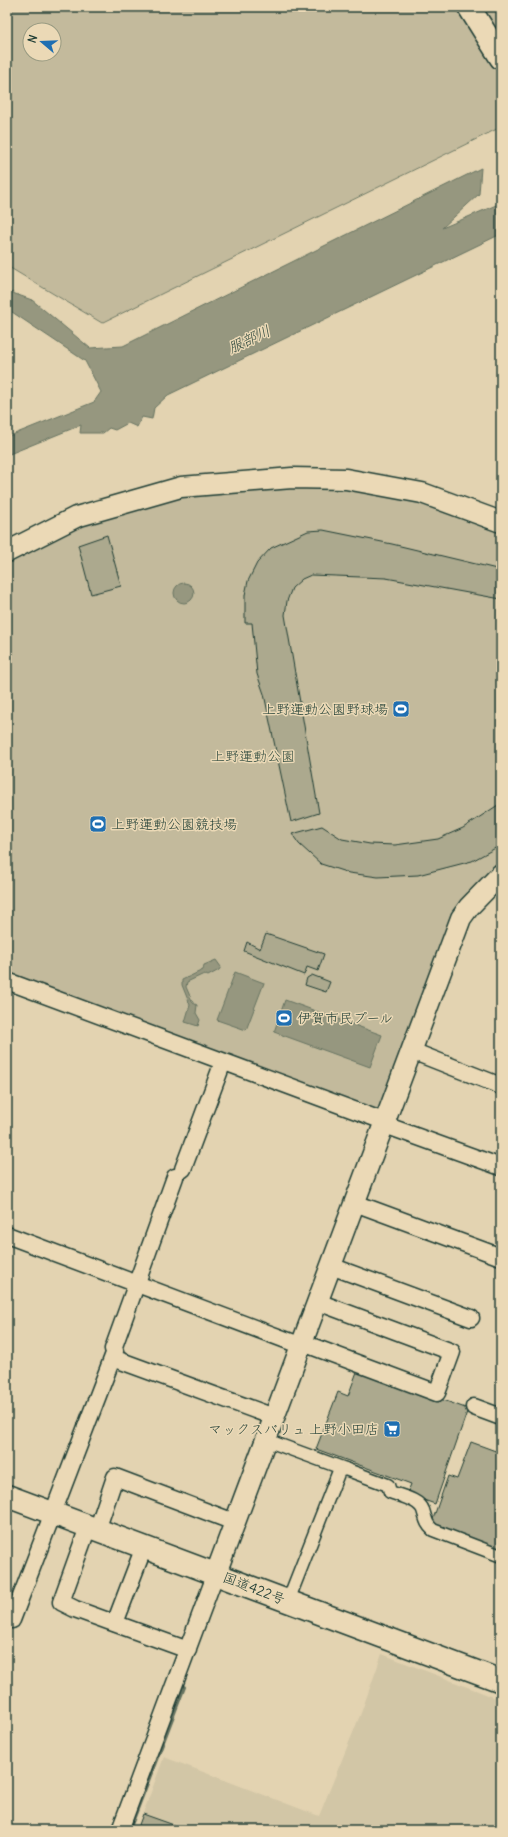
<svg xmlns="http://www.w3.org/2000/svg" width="508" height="1837" font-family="Delius,'Klee One',sans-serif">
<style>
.built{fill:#d2c6a6}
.green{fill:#c3ba9c;stroke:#717c68;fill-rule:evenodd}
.water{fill:#96977f;stroke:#667361}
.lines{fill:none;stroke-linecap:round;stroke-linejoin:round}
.stream{stroke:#667361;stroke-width:4}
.building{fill:#aca98e;stroke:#1f3d34}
.pedestrian-casing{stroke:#1f3d34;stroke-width:15}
.minor-casing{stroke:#1f3d34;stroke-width:19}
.tertiary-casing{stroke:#1f3d34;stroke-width:23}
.secondary-casing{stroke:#1f3d34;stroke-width:25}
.trunk-casing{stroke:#1f3d34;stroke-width:25}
.pedestrian{stroke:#ebd9b6;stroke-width:12}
.minor{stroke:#ebd9b6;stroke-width:16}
.tertiary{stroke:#ebd9b6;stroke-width:20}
.secondary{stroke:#ebd9b6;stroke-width:22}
.trunk{stroke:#ebd9b6;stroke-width:22}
.labels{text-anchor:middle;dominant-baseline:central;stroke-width:3;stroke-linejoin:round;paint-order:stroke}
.poi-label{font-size:14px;fill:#1f3d34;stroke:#ebd9b6;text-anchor:end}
.park-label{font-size:14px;fill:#2f4a3e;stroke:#ebd9b6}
.street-label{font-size:14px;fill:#1f3d34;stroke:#ebd9b6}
.water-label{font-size:15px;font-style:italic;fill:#314a3f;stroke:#ebd9b6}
</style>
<rect width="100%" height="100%" fill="#e3d3b1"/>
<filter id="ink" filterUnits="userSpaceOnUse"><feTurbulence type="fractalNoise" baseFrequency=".025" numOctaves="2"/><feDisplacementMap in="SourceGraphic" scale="8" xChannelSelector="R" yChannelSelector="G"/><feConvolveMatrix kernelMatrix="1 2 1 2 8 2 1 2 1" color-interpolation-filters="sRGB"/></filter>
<g filter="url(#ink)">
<path class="built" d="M382 1654 501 1700V1830H137L164 1757 319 1816 361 1713Z"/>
<g class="green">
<path d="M7 7H501V127L102 323 7 266ZM30 30H54V54H30Z"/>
<path d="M346 481 501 524V871L467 906 382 1113 7 978V561L78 519 181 489Z"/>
</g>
<g class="water">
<path d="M481 168 479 194 442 228 501 203V234L168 395 154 408 152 419 142 417 137 427 128 423 115 430 109 428 103 433H80L81 425 7 455V437L94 402 101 392 85 361 12 312 7 311V291L32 300 90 348 123 346Z"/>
<circle cx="184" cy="593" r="10"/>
<path d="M216 960 221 967 219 970 208 976 204 974 187 982 186 987 193 1003 197 1005 196 1013 200 1020 198 1026 185 1022 190 1005 182 985V980L203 970 204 965Z"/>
<path d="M235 972 264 983 246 1030 217 1020Z"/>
<path d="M285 1000 382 1035 370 1067 274 1032Z"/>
</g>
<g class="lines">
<path class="stream" d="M129 1830 184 1687"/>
</g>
<g class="building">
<path d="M323 530 392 544 501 570V599L386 578 311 575 302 579 292 588 287 601 285 615 319 813 291 822 264 694 257 674 252 623H245V595L248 581 257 563 271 548 308 531Z"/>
<path d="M107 535 121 586 91 594 78 545Z"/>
<path d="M501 803V845L472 861 418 875 378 877 349 873 321 864 299 844 292 834 322 826 342 839 370 844 395 845 438 839 463 828Z"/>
<path d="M266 934 324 954 318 971 307 967 304 975 244 951 247 942 260 949Z"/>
<path d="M312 975 330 982 326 992 305 985 307 978Z"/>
<path d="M358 1369 468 1409 435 1504 407 1494 411 1484 316 1449 338 1392 348 1396Z"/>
<path d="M471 1442 501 1453V1551L431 1525 448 1476 457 1479Z"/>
<path d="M143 1814 188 1830H137Z"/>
</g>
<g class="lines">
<g class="pedestrian-casing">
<g id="pedestrian">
<path d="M266 1440 345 1469"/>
<path d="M288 1601 339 1471 345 1469 388 1485 390 1492C400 1496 419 1499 423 1510 426 1519 426 1524 433 1530L501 1556"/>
</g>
</g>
<g class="minor-casing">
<g id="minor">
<path d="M7 981 386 1122"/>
<path d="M412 1051 501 1086"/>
<path d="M385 1125 501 1167"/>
<path d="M183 1169 223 1062"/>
<path d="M355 1203 501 1257"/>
<path d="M7 1235 302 1346"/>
<path d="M331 1266 471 1318"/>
<path d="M303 1343 437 1393 452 1352 318 1302"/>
<path d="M113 1358 274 1417"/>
<path d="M474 1407 501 1417"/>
<path d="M88 1527 61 1602 75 1609 188 1650"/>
<path d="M97 1530 115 1477 234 1522"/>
<path d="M7 1618 12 1620 115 1351 113 1349 175 1177"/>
<path d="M115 1623 144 1547"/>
<path d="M120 1830 216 1573"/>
</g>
</g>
<g class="tertiary-casing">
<g id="tertiary">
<path d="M7 552 76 517 181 487 292 478 346 479 422 493 501 522"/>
<path d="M216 1573 461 918 469 907 501 874"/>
</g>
</g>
<g class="secondary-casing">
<path id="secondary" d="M469 7 501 58"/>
</g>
<g class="trunk-casing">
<path id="trunk" d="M7 1496 501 1681"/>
</g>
<use href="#pedestrian" class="pedestrian"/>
<use href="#minor" class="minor"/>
<use href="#tertiary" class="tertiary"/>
<use href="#secondary" class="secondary"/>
<use href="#trunk" class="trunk"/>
</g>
</g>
<defs>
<g id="stadium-square" transform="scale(0.9)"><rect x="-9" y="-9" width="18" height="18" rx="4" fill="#1f6fb2" stroke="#ebd9b6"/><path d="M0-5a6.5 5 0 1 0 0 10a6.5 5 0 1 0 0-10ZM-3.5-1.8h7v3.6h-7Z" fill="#fff"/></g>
<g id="supermarket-square" transform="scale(0.9)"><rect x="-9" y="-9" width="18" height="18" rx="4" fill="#1f6fb2" stroke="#ebd9b6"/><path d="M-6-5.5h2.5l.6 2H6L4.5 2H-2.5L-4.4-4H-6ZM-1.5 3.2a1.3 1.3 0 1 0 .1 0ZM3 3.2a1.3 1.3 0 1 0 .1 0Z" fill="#fff"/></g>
</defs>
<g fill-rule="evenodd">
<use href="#stadium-square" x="401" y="709"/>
<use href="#stadium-square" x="98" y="824"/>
<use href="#stadium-square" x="284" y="1018"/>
<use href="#supermarket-square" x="392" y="1429"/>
</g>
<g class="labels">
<g class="poi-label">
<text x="388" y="709">上野運動公園野球場</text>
<text x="111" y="824" text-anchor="start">上野運動公園競技場</text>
<text x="297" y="1018" text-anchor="start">伊賀市民プール</text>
<text x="379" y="1429">マックスバリュ 上野小田店</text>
</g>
<g class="park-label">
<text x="253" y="756">上野運動公園</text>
</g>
<g class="street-label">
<text transform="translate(254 1588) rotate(21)">国道422号</text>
</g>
<g class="water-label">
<text transform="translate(249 339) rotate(-25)">服部川</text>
</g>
</g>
<rect width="508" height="1837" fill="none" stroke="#ebd9b6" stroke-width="24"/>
<rect x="12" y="12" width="484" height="1813" fill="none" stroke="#1f3d34" stroke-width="1.5" filter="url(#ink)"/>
<g transform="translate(42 42) rotate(289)"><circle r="19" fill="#ebd9b6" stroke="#999b82"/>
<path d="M0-3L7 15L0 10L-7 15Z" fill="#1f6fb2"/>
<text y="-6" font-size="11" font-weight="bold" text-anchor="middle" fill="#1f3d34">N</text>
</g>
</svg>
